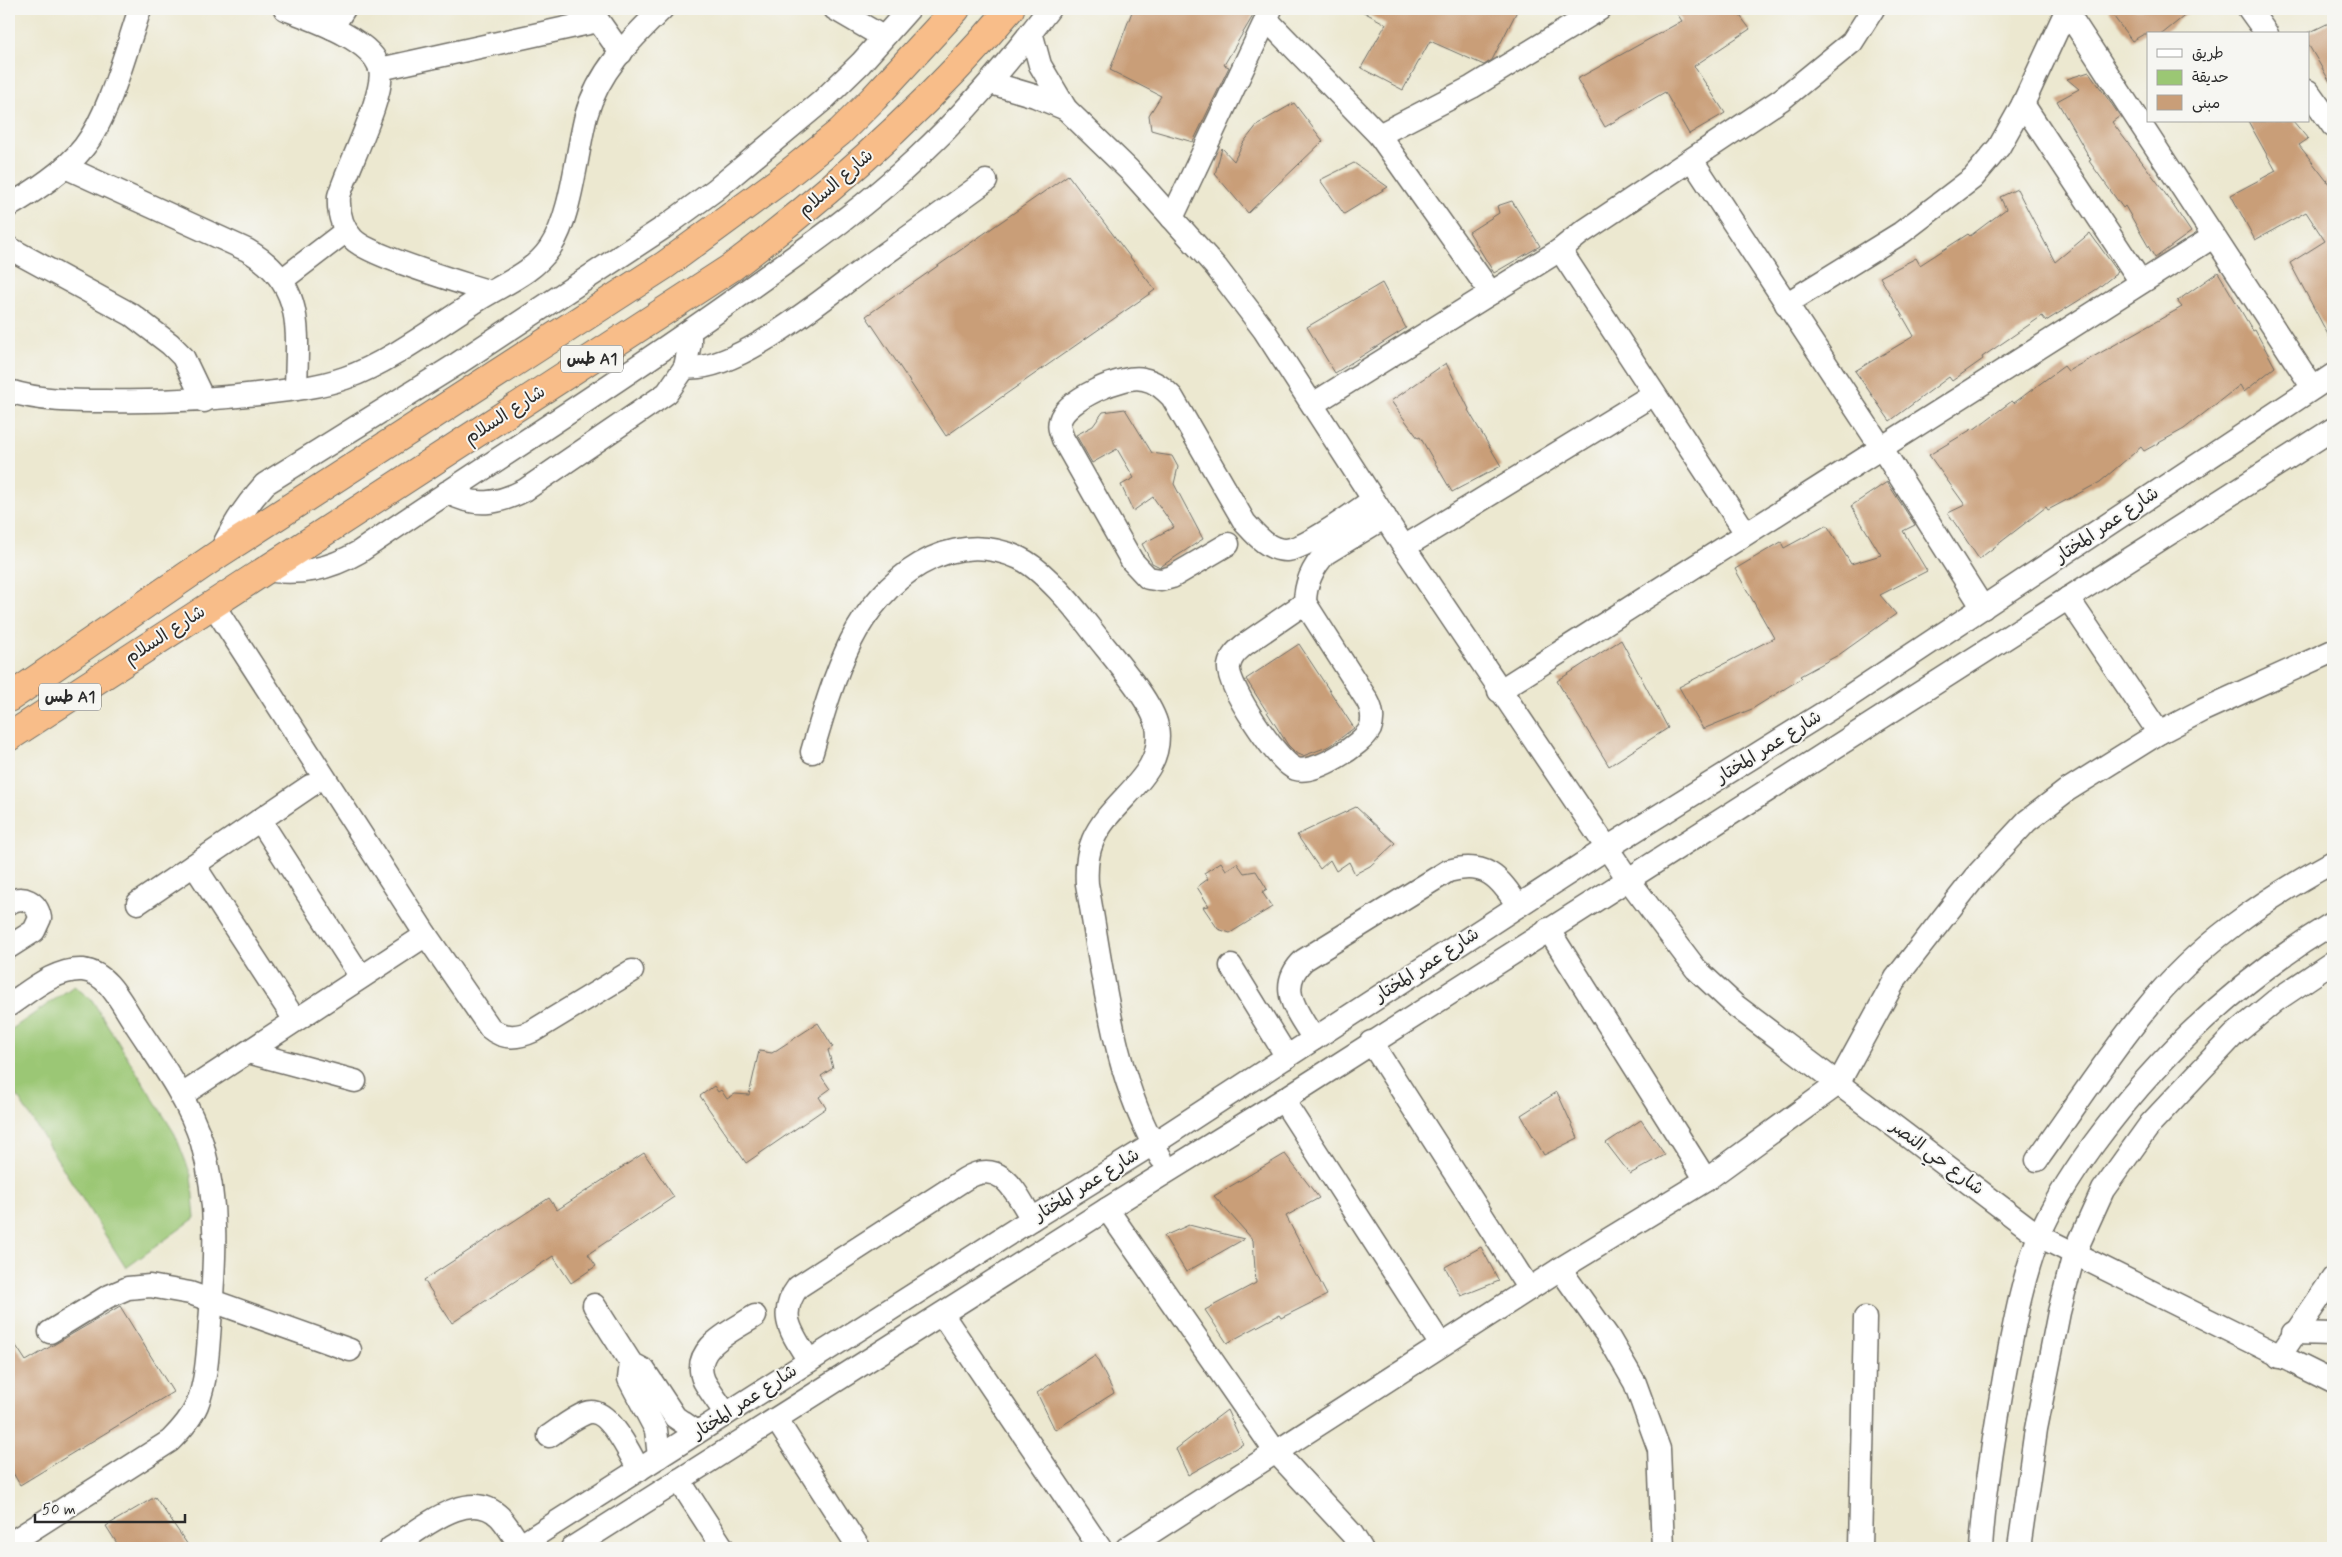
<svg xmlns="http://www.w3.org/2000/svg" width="2342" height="1557" font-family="Mynerve,'Playpen Sans Arabic',sans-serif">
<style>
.green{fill:#9bc774;stroke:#637950}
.building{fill:#c99e78}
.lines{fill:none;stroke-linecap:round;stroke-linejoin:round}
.minor-casing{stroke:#6f6d65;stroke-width:25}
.highway-casing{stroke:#6f6d65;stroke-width:30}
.minor{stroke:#fff;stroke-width:22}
.highway{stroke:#f8bd89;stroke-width:28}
.labels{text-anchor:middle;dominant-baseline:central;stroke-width:4;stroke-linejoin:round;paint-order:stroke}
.shield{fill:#f6f6f2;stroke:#686867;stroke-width:1}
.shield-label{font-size:16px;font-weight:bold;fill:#2b2b2b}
.street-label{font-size:18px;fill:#2b2b2b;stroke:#f6f6f2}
</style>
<rect width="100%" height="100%" fill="#f6f6f2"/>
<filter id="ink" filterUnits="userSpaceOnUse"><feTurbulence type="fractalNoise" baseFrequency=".02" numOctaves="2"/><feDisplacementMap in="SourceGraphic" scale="10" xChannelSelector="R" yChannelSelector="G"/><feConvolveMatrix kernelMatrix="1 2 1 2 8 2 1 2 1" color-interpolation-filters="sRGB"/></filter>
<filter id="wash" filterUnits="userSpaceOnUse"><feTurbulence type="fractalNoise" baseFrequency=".0096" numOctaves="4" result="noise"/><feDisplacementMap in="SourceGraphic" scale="20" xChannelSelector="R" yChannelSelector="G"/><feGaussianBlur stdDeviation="1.12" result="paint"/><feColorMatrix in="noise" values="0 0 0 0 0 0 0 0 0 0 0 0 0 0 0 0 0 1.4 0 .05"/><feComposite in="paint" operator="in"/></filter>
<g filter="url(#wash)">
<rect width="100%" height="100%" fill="#ece8d0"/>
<path class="green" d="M74 986 92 1000 175 1134 191 1175 195 1218 126 1268 9 1083V1031Z"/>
<g id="blocks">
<g class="building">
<path d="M1133 9H1257L1224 65 1229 67 1193 142 1151 130 1149 115 1161 96 1110 70Z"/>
<path d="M1358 9H1518L1492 60 1484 65 1430 41 1403 90 1361 68 1386 24Z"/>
<path d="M1674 9H1735L1750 29 1694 66 1725 113 1689 134 1665 92 1605 127 1577 79 1682 21Z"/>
<path d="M2108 9H2193L2162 34H2144L2132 41Z"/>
<path d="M2333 21V87L2308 44V34H2306Z"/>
<path d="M2089 72 2120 116 2112 122 2158 183 2191 232 2155 258 2125 206 2123 208 2089 161 2091 160 2057 101 2079 89 2067 79Z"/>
<path d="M1294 103 1323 141 1248 213 1215 174 1222 148 1234 161 1243 143 1258 124Z"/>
<path d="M2248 121H2293L2308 139 2299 145 2333 189V344L2290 263 2325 241 2306 212 2255 240 2231 195 2276 171Z"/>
<path d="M1354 163 1388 187 1344 214 1320 180Z"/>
<path d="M1068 175 1155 290 946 436 866 316Z"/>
<path d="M2017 189 2055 262 2090 233 2118 272 2097 289 2046 321 2042 316 1982 357 1983 359 1952 381 1949 377 1890 421 1855 371 1914 336 1880 277 1916 258 1920 265 1968 234 1970 236 2006 209 2000 197Z"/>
<path d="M1512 201 1540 246 1494 273 1469 232 1499 213 1497 206Z"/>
<path d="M2218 272 2253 331 2255 330 2275 367 2244 392 2240 385 2184 429 2144 451 2141 447 2100 482 2048 510 2046 507 1979 559 1948 513 1965 505 1929 455 1972 429 1973 430 2012 401 2014 403 2064 366 2068 371 2182 307 2177 301Z"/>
<path d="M1382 283 1406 328 1335 373 1307 327Z"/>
<path d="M1446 363 1469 409 1468 410 1501 466 1452 492 1420 437 1418 438 1391 401Z"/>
<path d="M1125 409 1152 453 1172 456 1178 467 1174 484 1203 539 1160 567 1152 563 1142 544 1174 527 1153 497 1133 511 1121 485 1134 478 1117 449 1092 463 1076 435 1093 426 1103 412Z"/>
<path d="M1887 482 1915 525 1903 531 1927 571 1880 595 1896 614 1840 654 1800 676 1802 678 1752 709 1703 729 1679 687 1774 638 1735 569 1781 542 1784 548 1827 525 1851 564 1881 555 1851 506Z"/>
<path d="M1621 640 1668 728 1609 766 1557 681Z"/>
<path d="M1299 644 1354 728 1330 746 1303 756 1296 753 1288 745 1246 679Z"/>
<path d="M1356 807 1395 843 1370 866 1355 874 1349 862 1336 871 1330 860 1320 869 1297 835Z"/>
<path d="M1221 862 1226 870 1237 863 1244 873 1256 871 1267 889 1262 892 1272 907 1230 933 1218 929 1203 907 1209 906 1197 887 1208 879 1204 873Z"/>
<path d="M818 1023 833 1047 828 1050 833 1068 821 1076 830 1089 819 1097 826 1108 746 1163 700 1096 714 1086 718 1092 721 1090 727 1099 735 1094 749 1095 759 1051 772 1053Z"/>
<path d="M1557 1092 1578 1138 1544 1155 1521 1115Z"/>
<path d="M1641 1120 1665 1155 1630 1174 1606 1143Z"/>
<path d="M644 1153 674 1197 588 1254 596 1266 571 1283 553 1256 452 1323 424 1280 549 1198 557 1210Z"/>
<path d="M1285 1154 1319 1198 1286 1216 1327 1295 1281 1318 1279 1315 1227 1343 1205 1310 1256 1283 1253 1240 1214 1196Z"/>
<path d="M1189 1225 1244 1239 1186 1272 1164 1236Z"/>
<path d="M1481 1247 1499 1281 1461 1296 1445 1267Z"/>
<path d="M120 1306 173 1392 20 1485 9 1466V1335L26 1361Z"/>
<path d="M1095 1355 1114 1393 1055 1430 1037 1393Z"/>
<path d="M1227 1410 1243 1444 1188 1475 1176 1449Z"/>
<path d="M155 1497 190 1548H120L106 1526Z"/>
</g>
</g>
</g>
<g filter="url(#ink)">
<use href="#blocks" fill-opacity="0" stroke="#6f6d65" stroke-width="1"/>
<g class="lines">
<g class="minor-casing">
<g id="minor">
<path d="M285 9C311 19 372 39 380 69 386 93 347 169 339 196 338 212 341 227 353 239 369 256 463 283 490 292"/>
<path d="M590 9 621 53"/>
<path d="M835 9 883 37"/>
<path d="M2249 9 2267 34"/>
<path d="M2066 10 2313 388"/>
<path d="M1266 19 1379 135 1491 293"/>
<path d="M332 28 344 9"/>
<path d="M1031 32 1040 65 1066 109 1129 170 1216 267 1264 330 1404 547 1628 879 1696 969 1736 1006 2039 1236 2333 1382"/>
<path d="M380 69 598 21"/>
<path d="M991 83 1035 96 1066 109"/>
<path d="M2308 91 2333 126"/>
<path d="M2023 104 2141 282"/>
<path d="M1379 135 1472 87 1600 9"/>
<path d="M1692 160 1881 447 1983 608"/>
<path d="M65 167 247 250C306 284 297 331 296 389"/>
<path d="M9 206C36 190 64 172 84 147 110 114 126 49 140 9"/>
<path d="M1172 218 1271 9"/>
<path d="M9 248 132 315 170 344 183 357 204 401"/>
<path d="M1560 250 1746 533"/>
<path d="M282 280 346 231"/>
<path d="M1786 304 1901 233 1973 178 1999 147 2023 104 2067 9"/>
<path d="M685 367C734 375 825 297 865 268 906 239 946 210 986 181"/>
<path d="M9 391C40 401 74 401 106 401 160 402 211 400 265 393 291 390 319 387 345 378 387 364 439 325 478 300 503 284 533 273 550 248 572 215 576 154 586 116 598 72 630 40 662 9"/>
<path d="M1313 404 1560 250 1581 233 1782 99 1852 42 1873 9"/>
<path d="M447 492C475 508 498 504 525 490L667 393 685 367 690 343V331"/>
<path d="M1228 544 1172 577 1161 580 1148 578 1132 561 1063 439C1061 433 1058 427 1060 421 1065 400 1123 374 1143 379 1155 381 1163 388 1172 397L1245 523C1256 535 1268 550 1286 550 1307 549 1354 512 1373 500"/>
<path d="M1404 547 1654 394"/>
<path d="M220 553C232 526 245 506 265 484L457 364 663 228 715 190 822 101 861 63 909 9"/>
<path d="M265 570C300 575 328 570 359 552 486 465 617 384 742 294 802 251 863 209 917 158 966 112 1009 62 1049 9"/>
<path d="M2068 598 2159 733"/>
<path d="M212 603 426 935 490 1028C503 1039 518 1038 533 1031L632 971"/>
<path d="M1305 603 1367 700C1372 709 1374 719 1370 729 1362 745 1314 775 1296 769 1278 763 1226 685 1229 666 1231 656 1237 651 1244 645Z"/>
<path d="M1305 603C1305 584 1312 568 1326 553L1385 517"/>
<path d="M1499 691 2213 237"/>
<path d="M812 752C823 714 834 676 851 641 882 579 948 526 1019 558 1043 569 1075 608 1091 629 1108 652 1152 700 1157 726 1166 777 1111 798 1093 840 1087 854 1086 869 1087 884 1104 977 1112 1075 1161 1158"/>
<path d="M260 820 361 977"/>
<path d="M194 865 295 1020"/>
<path d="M9 903C23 894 37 902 40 918L34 931 9 947"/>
<path d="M138 903 310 786"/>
<path d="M1548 929 1706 1180"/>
<path d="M1231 966 1287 1057"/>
<path d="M9 1005C30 991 56 968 83 970 109 973 122 1005 136 1025 161 1063 188 1099 202 1143 219 1203 215 1262 210 1323 208 1350 207 1380 197 1405 191 1419 181 1430 170 1441L9 1544"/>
<path d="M1314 1039C1298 1013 1275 987 1304 960L1448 871C1485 861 1499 876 1518 906"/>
<path d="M1371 1042 1529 1289"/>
<path d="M248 1052 355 1081"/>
<path d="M182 1095 426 935"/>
<path d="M1283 1100 1441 1345"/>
<path d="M2037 1160C2073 1110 2107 1057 2146 1009 2196 946 2263 900 2333 862"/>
<path d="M1107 1209 1275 1451 1352 1534 1361 1548"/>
<path d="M1560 1269 1609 1338 1635 1383 1659 1449 1663 1548"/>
<path d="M594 1305 631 1363 644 1370 675 1417 697 1432"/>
<path d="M942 1314 1100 1548"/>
<path d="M50 1332 107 1297 128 1288 150 1286 190 1293 350 1350"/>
<path d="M2293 1333 2333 1334"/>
<path d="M2279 1357 2333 1278"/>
<path d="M809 1361C793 1334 776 1316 798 1287L965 1179C1002 1157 1016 1193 1032 1219"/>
<path d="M631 1363 629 1379 656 1430 659 1457"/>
<path d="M726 1414C719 1403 710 1392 704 1381 689 1348 734 1330 755 1316"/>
<path d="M776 1419 859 1548"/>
<path d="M549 1436C561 1428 573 1418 586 1413 608 1405 630 1454 639 1470"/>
<path d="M679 1480 723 1548"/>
<path d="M391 1548C419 1531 469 1485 500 1517 508 1526 514 1536 520 1546"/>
<path d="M516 1548 1032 1219 1153 1144 1607 848 1833 707 2333 375"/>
<path d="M572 1548 1107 1209 1283 1100 2333 429"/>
<path d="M1127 1548 1560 1269 1706 1180 1838 1084 1896 978 1975 877 2027 821 2066 791 2159 733 2203 710 2333 651"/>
<path d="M1860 1548 1865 1318"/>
<path d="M1981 1548C1985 1489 1995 1431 2005 1372 2014 1326 2022 1280 2039 1236 2052 1204 2073 1173 2093 1145 2158 1056 2239 980 2333 923"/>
<path d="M2019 1548 2036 1429 2059 1312 2074 1254 2103 1190 2151 1123 2234 1035 2275 1001 2333 962"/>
</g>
</g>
<g class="highway-casing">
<g id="highway">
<path d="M9 698 220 553 665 265 778 182 840 132 874 98 956 9"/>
<path d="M9 737 732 267C834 190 928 106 1010 9"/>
</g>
</g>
<use href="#minor" class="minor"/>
<use href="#highway" class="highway"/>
</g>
</g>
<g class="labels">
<g class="shield">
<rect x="561" y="345.5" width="62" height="27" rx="4"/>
<rect x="39" y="683.5" width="62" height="27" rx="4"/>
</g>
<g class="shield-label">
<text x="592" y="359">طس A1</text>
<text x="70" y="697">طس A1</text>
</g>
<g class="street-label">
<text transform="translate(836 183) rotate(-41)">شارع السلام</text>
<text transform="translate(505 415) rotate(-33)">شارع السلام</text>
<text transform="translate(2107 525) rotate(-34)">شارع عمر المختار</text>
<text transform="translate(165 635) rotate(-33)">شارع السلام</text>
<text transform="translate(1769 747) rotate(-32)">شارع عمر المختار</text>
<text transform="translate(1427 965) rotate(-33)">شارع عمر المختار</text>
<text transform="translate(1937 1158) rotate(37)">شارع حي النصر</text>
<text transform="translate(1087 1185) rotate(-32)">شارع عمر المختار</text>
<text transform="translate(745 1402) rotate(-33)">شارع عمر المختار</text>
</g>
</g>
<rect width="2342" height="1557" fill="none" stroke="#f6f6f2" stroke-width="30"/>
<rect x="2147" y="32" width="162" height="90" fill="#f6f6f2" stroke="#a5a5a2"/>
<rect x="2157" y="49" width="25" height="8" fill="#ffffff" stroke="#a5a5a2"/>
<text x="2192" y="58" font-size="15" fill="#2b2b2b">طريق</text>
<rect x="2157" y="70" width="25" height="15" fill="#9bc774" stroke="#a5a5a2"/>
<text x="2192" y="82" font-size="15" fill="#2b2b2b">حديقة</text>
<rect x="2157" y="95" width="25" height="15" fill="#c99e78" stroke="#a5a5a2"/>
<text x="2192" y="108" font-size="15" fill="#2b2b2b">مبنى</text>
<path d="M35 1514v8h150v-8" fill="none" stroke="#2b2b2b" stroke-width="2.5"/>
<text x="42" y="1514" font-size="15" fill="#2b2b2b" stroke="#f6f6f2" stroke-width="4" paint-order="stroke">50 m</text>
</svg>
